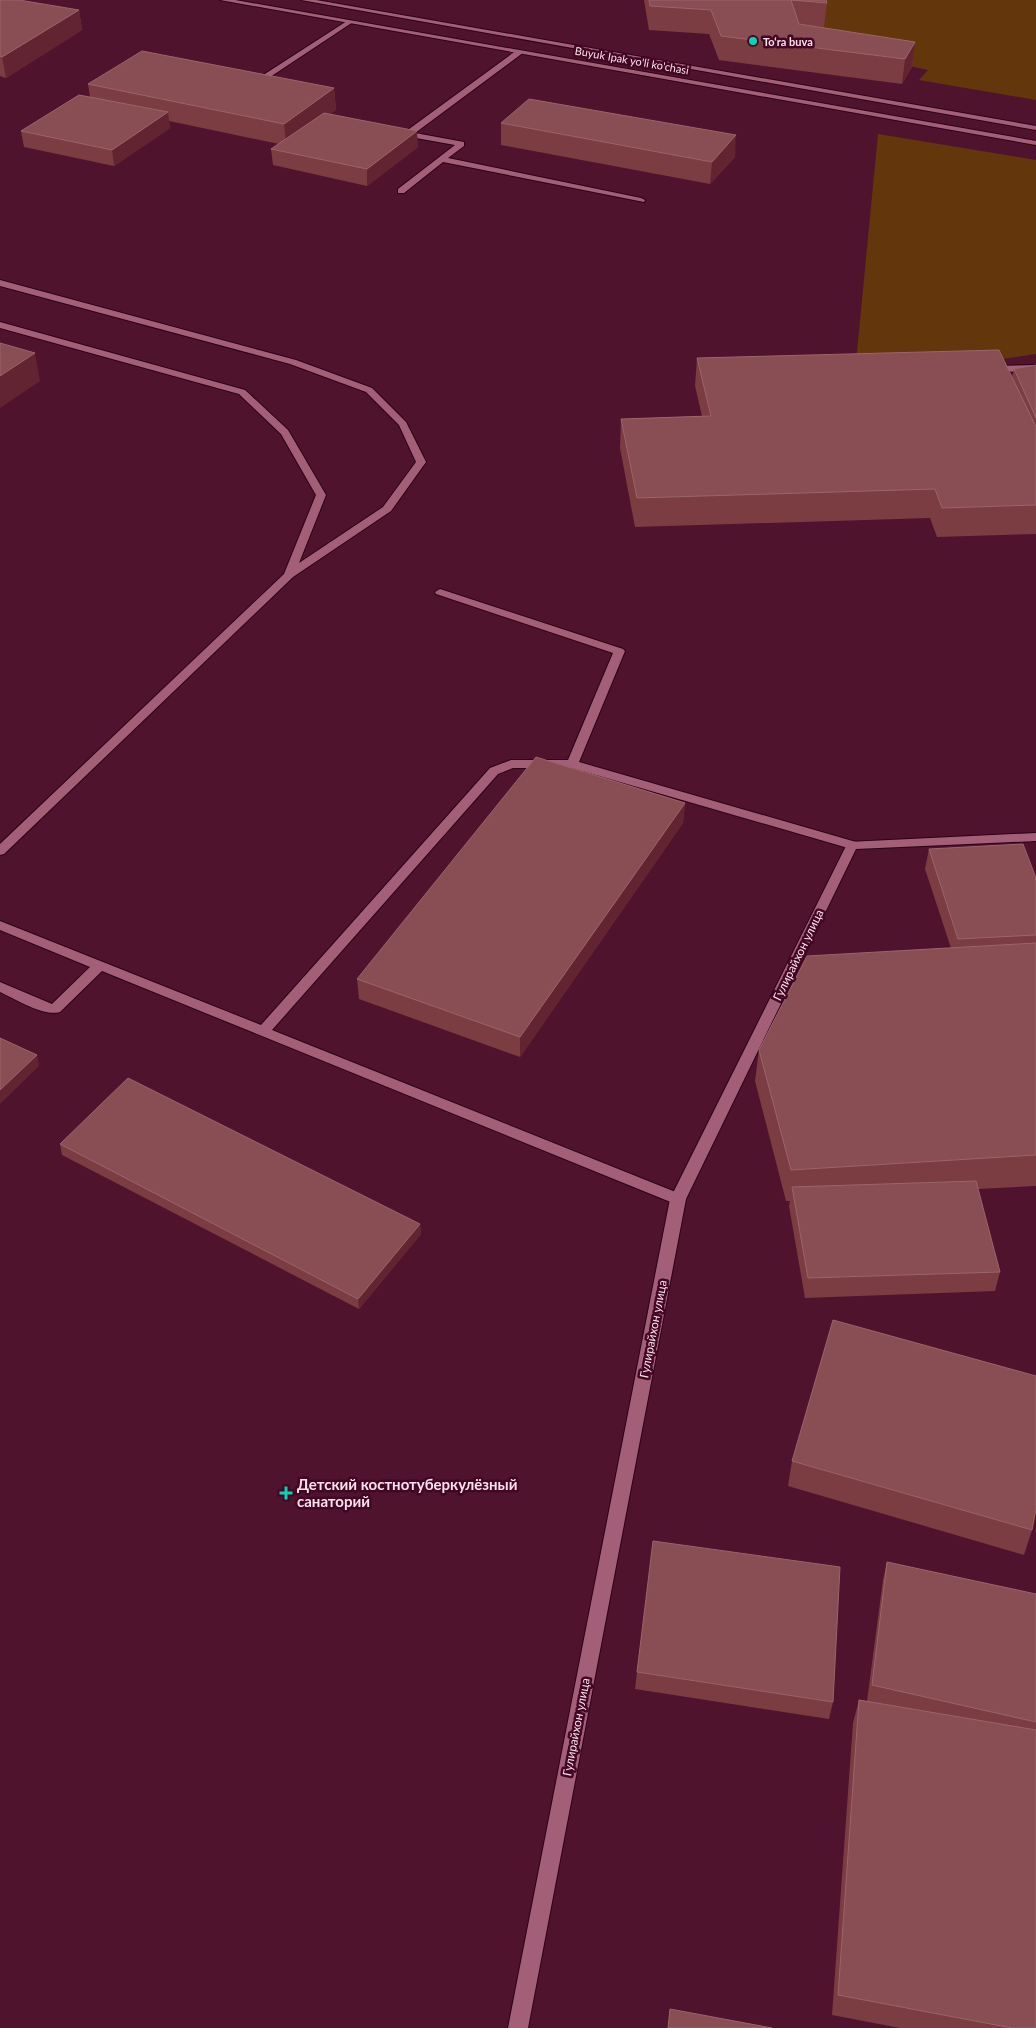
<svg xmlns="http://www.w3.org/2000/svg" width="1036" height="2028" font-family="Lato,sans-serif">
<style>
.green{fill:#64360c}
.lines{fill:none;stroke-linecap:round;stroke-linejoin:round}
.service-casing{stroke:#2d0216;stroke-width:2}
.minor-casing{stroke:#2d0216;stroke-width:2}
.secondary-casing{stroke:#2d0216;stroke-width:2}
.service{fill:#a35f78;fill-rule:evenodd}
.minor{fill:#a35f78;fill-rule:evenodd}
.secondary{fill:#a35f78;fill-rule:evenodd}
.wall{fill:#7b3c42}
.shaded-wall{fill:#632432}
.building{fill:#884e54;stroke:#9a656b}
.poi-dot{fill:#05d5b6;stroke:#430624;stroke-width:2}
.labels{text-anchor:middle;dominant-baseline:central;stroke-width:5;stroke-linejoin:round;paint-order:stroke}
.far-poi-label{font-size:11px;font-weight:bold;fill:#fbe3ea;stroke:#430624;text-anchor:start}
.far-street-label{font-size:11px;fill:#fbe3ea;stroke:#430624}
.street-label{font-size:12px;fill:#fbe3ea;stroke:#430624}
.near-poi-label{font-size:15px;font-weight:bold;fill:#fbe3ea;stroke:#430624;text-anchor:start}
</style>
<rect width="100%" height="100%" fill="#4f132e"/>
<g class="green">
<path d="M798 0H1036V100L919 80 928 70 810 44Z"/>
<path d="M878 134 1036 160V354L1003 359 856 362Z"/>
</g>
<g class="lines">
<g class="service-casing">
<g id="service">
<path d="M347 21 353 22 258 85 251 83Z"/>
<path d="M517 50 524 52 415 133 464 142V146L448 158 641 198 645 200 644 202 443 162 404 193H398V189L455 145 405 136V132Z"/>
<path d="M0 280 296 360 372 388 406 422 426 462 391 511 293 577 4 854 0 855V844L284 574 316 495 281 434 239 394 0 328V322L245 390 288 430 326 495 299 563 383 507 416 462 399 425 366 392 290 364 0 286Z"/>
<path d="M440 589 623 649 625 651 579 762 856 842 858 845 852 849 848 848 572 768H513L498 774 272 1030 683 1195 686 1199 683 1203 678 1205 673 1203 102 971 60 1012C44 1017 15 999 0 992V982L52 1004 90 967 0 930V921L261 1025 490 768 511 760H568L613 653 436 594 435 592Z"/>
</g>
</g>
<g class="minor-casing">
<g id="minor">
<path d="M1036 365V371L989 372 984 369 989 366Z"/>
<path d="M1036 833V841L856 849 686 1199 528 2028H508L670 1199 848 842Z"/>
</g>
</g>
<g class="secondary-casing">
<g id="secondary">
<path d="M220 0H235L1036 141V145Z"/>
<path d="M301 0H316L1036 126V130Z"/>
</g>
</g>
<use href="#service" class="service"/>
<use href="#minor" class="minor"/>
<use href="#secondary" class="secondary"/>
</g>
<g class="wall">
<path d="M0 0 79 10 82 30 6 78 0 76Z"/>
<path d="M644 0H826L827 3 824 27 813 26 915 42 912 67 902 84 719 60 709 34 649 30Z"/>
<path d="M88 84 334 88 336 110 330 114 418 147 367 186 273 165 271 149 279 144 169 121 170 128 114 166 24 147 21 131 90 97Z"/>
<path d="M501 123 735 157 710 184 501 145Z"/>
<path d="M697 358 1012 377 1014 369 1036 365V534L937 537 930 518 635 527 620 448 621 419 702 416 695 386Z"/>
<path d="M685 803 683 823 520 1057 359 999 357 979Z"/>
<path d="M929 849 1036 878V1186L978 1189 1000 1272 995 1291 805 1298 789 1206 790 1201H786L755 1081 759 1050 951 948 925 869Z"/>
<path d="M60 1144 420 1224 421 1234 359 1309 62 1155Z"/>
<path d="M792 1461 1032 1530 1024 1555 788 1486Z"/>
<path d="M887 1562 1036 1594V2028H900L832 2015 853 1723 859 1700 867 1701 883 1580Z"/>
<path d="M637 1672 833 1702 829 1719 635 1689Z"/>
</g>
<g class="shaded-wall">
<path d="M79 10 82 30 6 78 2 57Z"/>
<path d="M915 42 912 67 902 84 905 59Z"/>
<path d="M334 88 336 110 286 145 284 124Z"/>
<path d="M168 112 170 128 114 166 112 150Z"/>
<path d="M417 131 418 147 367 186V169Z"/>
<path d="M736 135 735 157 710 184 712 162Z"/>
<path d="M35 353 40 381 0 408V376Z"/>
<path d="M685 803 683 823 520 1057V1037Z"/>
<path d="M37 1055 39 1066 0 1104V1090Z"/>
<path d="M420 1224 421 1234 359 1309 358 1299Z"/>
</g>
<g class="building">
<path d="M0 0H19L79 10 2 57 0 56Z"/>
<path d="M649 0H826L827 3 791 0 799 24 915 42 905 59 721 36 711 10 650 6Z"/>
<path d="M142 51 334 88 284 124 88 84Z"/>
<path d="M79 95 168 112 112 150 21 131Z"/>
<path d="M529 99 736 135 712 162 501 123Z"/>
<path d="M324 113 417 131 367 169 271 149Z"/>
<path d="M0 343 35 353 0 376Z"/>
<path d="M999 350 1036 427V505L942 508 935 489 637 498 621 419 711 416 697 358Z"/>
<path d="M1036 365V418L1014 369Z"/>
<path d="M536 757 685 803 520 1037 357 979Z"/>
<path d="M1023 844 1036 878V935L958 939 929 849Z"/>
<path d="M1036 943V1155L791 1170 759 1050 807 956Z"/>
<path d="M0 1038 37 1055 0 1090Z"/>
<path d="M128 1078 420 1224 358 1299 60 1144Z"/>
<path d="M976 1181 1000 1272 808 1278 792 1187Z"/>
<path d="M833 1320 1036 1376V1509L1032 1530 792 1461Z"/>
<path d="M653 1541 840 1567 833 1702 637 1672Z"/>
<path d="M887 1562 1036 1594V1722L872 1685Z"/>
<path d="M859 1700 1036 1730V2028H1012L838 1995Z"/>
<path d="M670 2009 772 2028H668Z"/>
</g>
<g class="poi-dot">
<circle cx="753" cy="41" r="5"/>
<path d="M283.5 1485.5h5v5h5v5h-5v5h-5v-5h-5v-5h5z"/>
</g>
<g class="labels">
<g class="far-poi-label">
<text x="763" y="41">To‘ra buva</text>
</g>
<g class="far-street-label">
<text transform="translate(632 60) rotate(10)">Buyuk Ipak yo'li ko'chasi</text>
</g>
<g class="street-label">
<text transform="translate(798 955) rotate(-64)">Гулирайхон улица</text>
<text transform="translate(653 1329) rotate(-79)">Гулирайхон улица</text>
<text transform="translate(576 1727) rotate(-79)">Гулирайхон улица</text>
</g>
<g class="near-poi-label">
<text x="297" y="1484">Детский костнотуберкулёзный<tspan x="297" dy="17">санаторий</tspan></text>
</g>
</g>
</svg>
